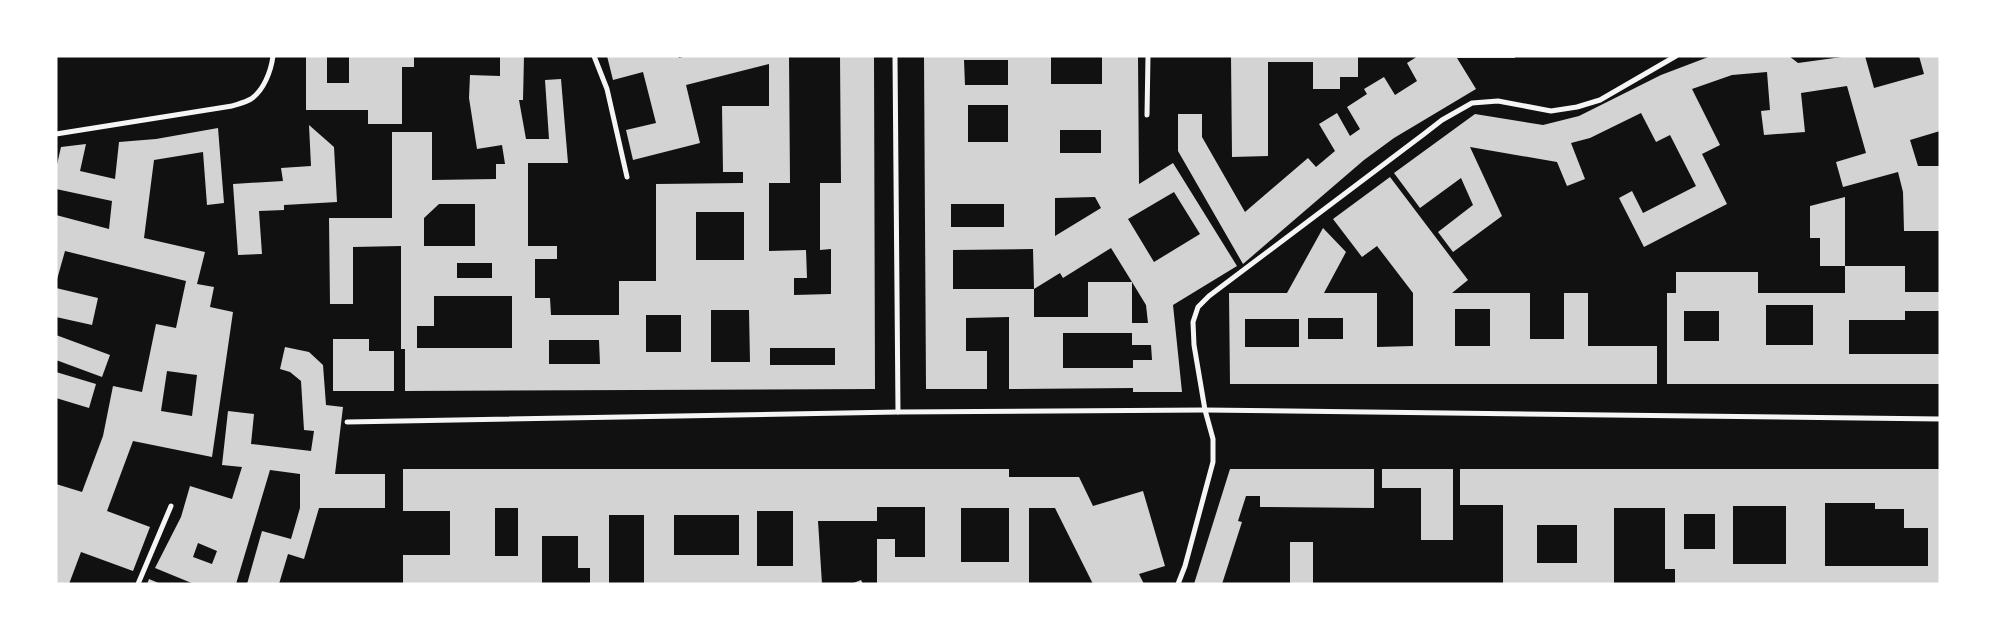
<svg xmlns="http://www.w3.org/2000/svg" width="1996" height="640" font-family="'Noto Sans',sans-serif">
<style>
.building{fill:#d3d3d3;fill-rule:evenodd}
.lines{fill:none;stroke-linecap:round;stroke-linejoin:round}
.minor{stroke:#f5f5f5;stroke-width:5}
</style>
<rect width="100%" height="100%" fill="#111"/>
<g class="building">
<path d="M306 56H327V83H349V56H414V67H402V124H368V110H306Z"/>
<path d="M500 56H524L523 100H519L526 139H549L545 80 561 79 568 163H528V246H557V259H535V298H550L551 315H619V281H656V184L743 183V172H723L722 106H769V64L686 85 700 143 633 160 626 130 656 123 643 72 613 80 607 56H678L679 58 687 56H789L790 183H769V251L806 250 807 278H794V295L831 294V249L820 250V183H841L840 56H874L875 389 405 391V349H401V246L353 247V304H330L329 218H392V132H432V180L496 179V164H505L502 145 477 149 469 98 470 75 500 76ZM439 204H475V246H424V218ZM696 212H744V260H696ZM457 263H492V278H457ZM434 296H512V348H417V326H434ZM711 310H749L750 362H711ZM646 315H681V352H646ZM549 340H599L600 364H549ZM770 348H835V365H770Z"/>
<path d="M924 56H1051V84H1102V56H1138L1139 184 1173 163 1237 266 1173 305 1182 392H1133V388L1009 389V317L966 318V351H987V389H926ZM964 60H1008V85H965ZM968 105H1008V142H968ZM1060 130H1101V153H1060ZM1174 192 1200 234 1154 262 1128 219ZM1095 197 1101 208 1055 236V198ZM951 204H1004V227H951ZM1111 248 1132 282H1088V317H1034V289L1060 273 1063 278ZM1033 249 1034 289H953V250ZM1132 282 1146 305 1148 323H1132ZM1063 333H1132V345H1151L1152 360H1133V368H1063Z"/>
<path d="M1231 56H1358V77H1340V89H1313V62H1268V156L1232 157Z"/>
<path d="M1418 56H1515V58H1457L1476 89 1394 138 1364 160 1243 264 1178 151V114H1202V137L1245 212 1308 158 1316 167 1335 151 1319 124 1337 113 1350 136 1360 129 1347 107 1367 94 1364 89 1384 77 1395 95 1417 81 1407 63Z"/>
<path d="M1711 56H1789L1798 63 1849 56H1865L1874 88 1924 74 1919 56H1940V131L1910 140 1918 166H1940V231H1904L1903 192 1898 172 1843 187 1836 162 1866 153 1847 86 1801 93 1805 132 1764 135 1761 111 1770 110 1767 72 1732 75 1692 89 1720 145 1702 154 1727 204 1644 247 1619 198 1632 191 1643 213 1696 186 1670 135 1656 142 1641 113 1590 138 1571 143 1585 179 1567 186 1557 162 1470 147 1502 216 1453 252 1438 232 1473 205 1461 178 1420 208 1394 173 1475 114 1543 125 1579 116 1661 75Z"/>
<path d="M309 125 334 147 337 202 284 205V210L259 211 262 254 238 255 233 184 283 181 281 168 311 166Z"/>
<path d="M218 128 224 203 207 205 203 152 154 160 144 238 205 252 197 284 214 287 210 307 233 312 212 457 133 441 107 511 150 527 133 571 81 552 69 584H56V484L82 492 103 436 113 386 142 392 156 324 176 328 186 281 65 251 56 283V215L109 229 112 201 56 189V169L61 147 86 144 80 171 115 179 119 142 156 139ZM167 371 197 375 192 416 161 411Z"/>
<path d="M1390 177 1468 280 1452 293H1530V339H1564V293H1588V346H1657V384H1230L1229 293H1287L1323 228 1346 252 1324 293H1377V347L1413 346V293L1377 246 1362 257 1333 219ZM1455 309H1490V346H1455ZM1308 318H1343V339H1308ZM1245 319H1299V347H1245Z"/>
<path d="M1845 197V266H1820V238H1810V206Z"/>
<path d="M1845 266H1905V292H1940V311H1905V320H1849V354H1940V384H1667V293H1676V272H1758V293H1845ZM1766 305H1813V345H1766ZM1684 311H1719V341H1684Z"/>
<path d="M56 288 98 298 92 325 56 317Z"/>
<path d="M56 335 110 355 102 377 56 360Z"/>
<path d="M333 339H369V351H394V391H333Z"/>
<path d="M285 347 309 352 323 365 326 405 343 407 335 474H385V508H319L304 559 288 554 279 584H247L262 531 291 539 300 508V474L270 470 236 584H194L155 568 181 517 190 486 232 499 242 467 222 465 228 411 254 414 251 444 311 451 314 431 304 430 301 381 290 372 280 369ZM198 543 217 551 212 564 193 557Z"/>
<path d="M56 372 96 384 89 408 56 398Z"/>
<path d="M403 469H1009V477H1079L1093 506 1143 491 1165 566 1139 574 1144 584H1093L1055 508H1029V584H877V539H895V557H925V507H877V521H818L822 584H644V515H609V584H590V568H578V536H542V584H403V555H450V511H403ZM495 508H518V556H495ZM961 508H1009V562H961ZM757 511H793V566H757ZM674 515H739V555H674Z"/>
<path d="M1230 469H1374V508L1260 507V496H1246L1238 521 1242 522 1222 584H1194Z"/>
<path d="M1382 469H1453V540H1421V488H1382Z"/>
<path d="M1460 469H1940V584H1675V569H1665V508H1614V584H1503V505H1460ZM1825 503H1875V509H1904V528H1928V566H1825ZM1733 506H1786V564H1733ZM1684 514H1715V549H1684ZM1537 525H1577V563H1537Z"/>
<rect x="1290" y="542" width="23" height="42"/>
<path d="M149 579 161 584H147Z"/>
<path d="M861 580 863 584H851Z"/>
</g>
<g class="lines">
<g class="minor">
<path d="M594 56 607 89 627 177"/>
<path d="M895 56 898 412"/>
<path d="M1147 115 1148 56"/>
<path d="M56 134 232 106C238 104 246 102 251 99 264 90 271 71 273 56"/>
<path d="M347 422 898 412 1205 410 1940 419"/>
<path d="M138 584 171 506"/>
<path d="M1178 584 1185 566 1213 462V439L1205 410 1194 345 1193 322 1198 307 1209 296 1424 134 1442 120 1472 103 1498 101 1551 111 1577 107 1600 100 1676 56"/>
</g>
</g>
<rect width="1996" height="640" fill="none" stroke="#ffffff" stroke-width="115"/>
</svg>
